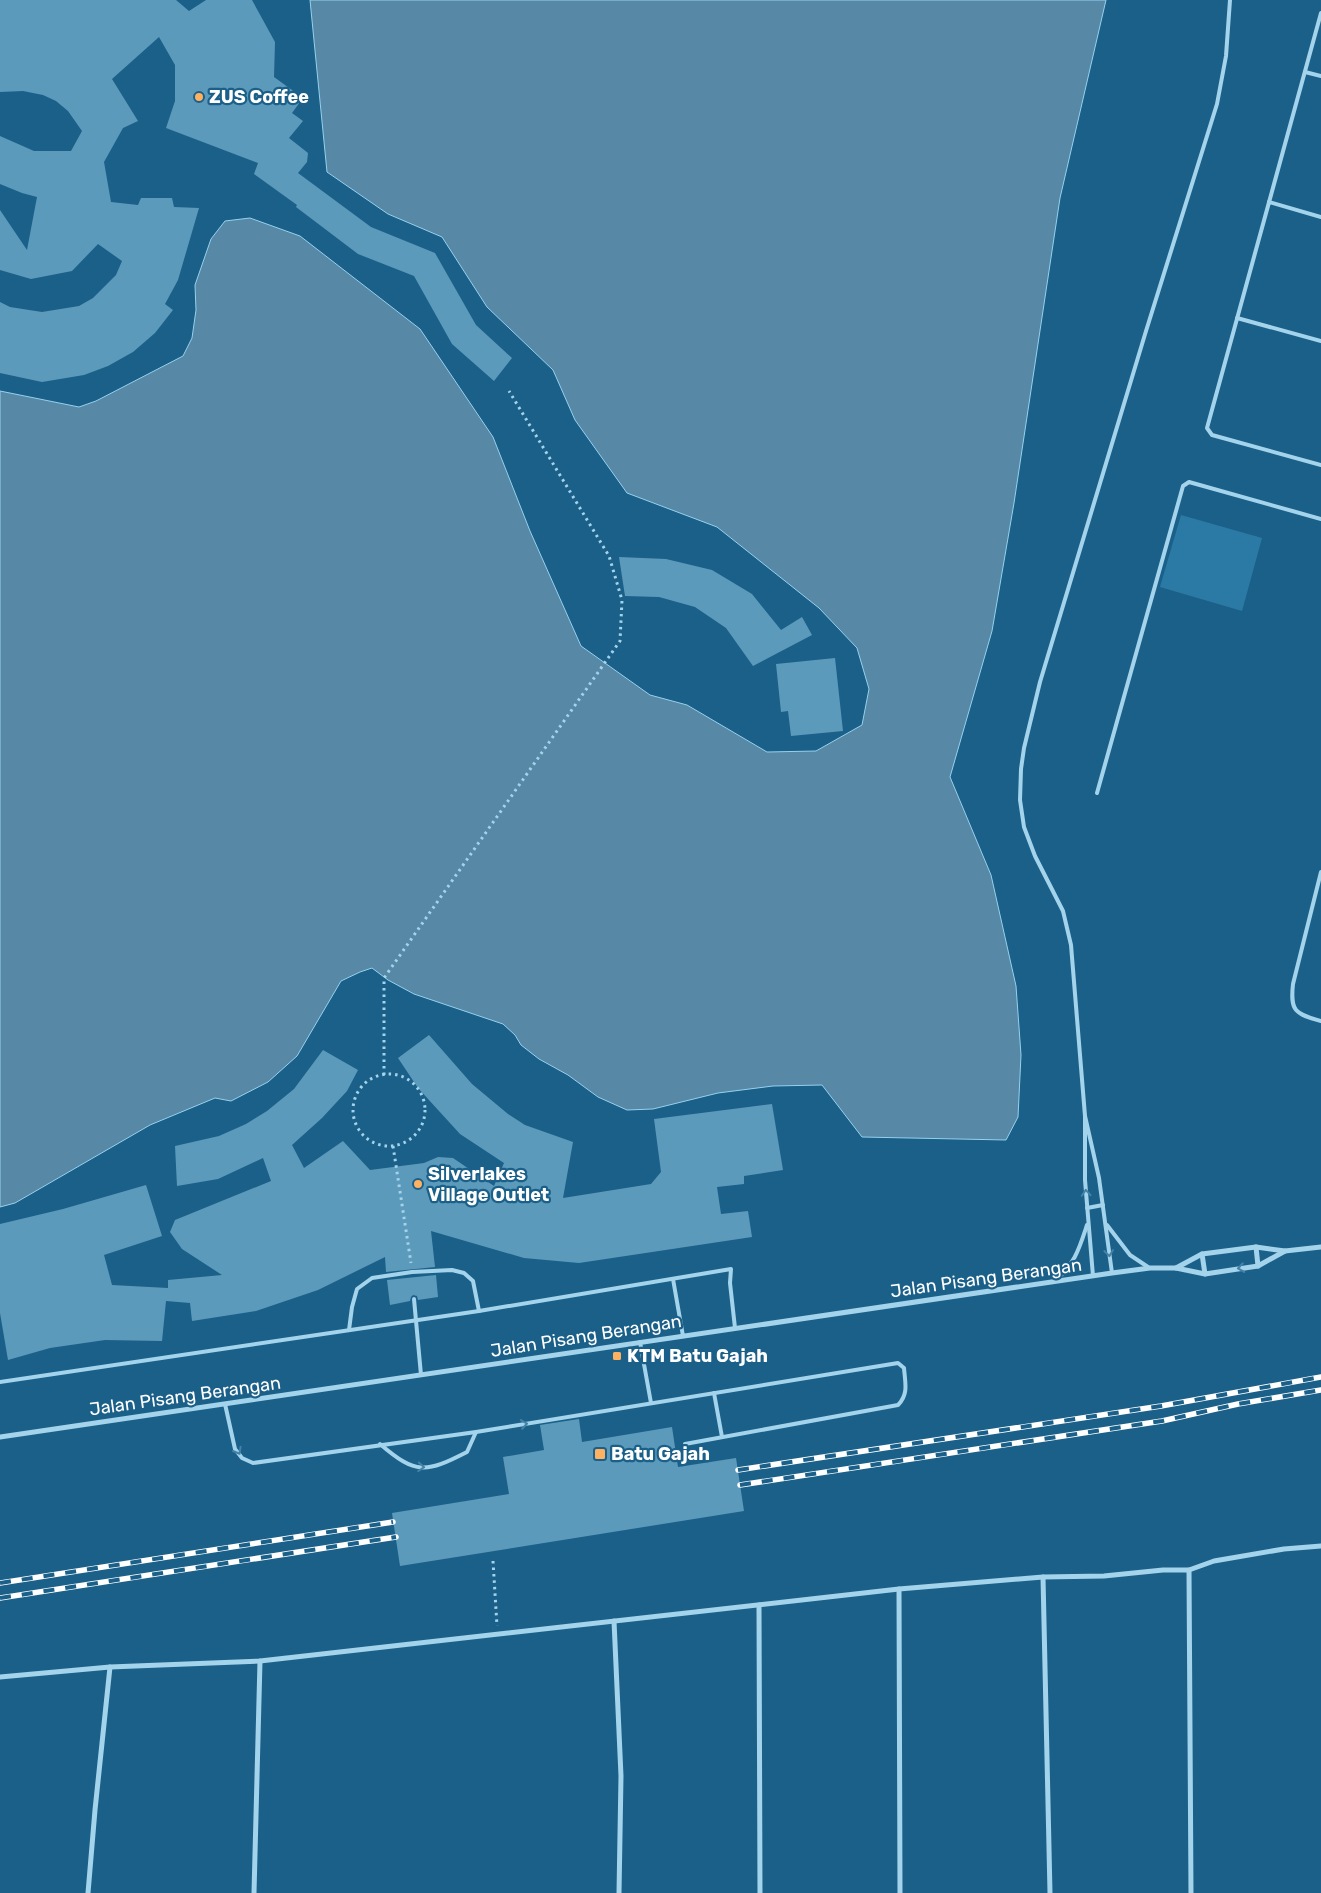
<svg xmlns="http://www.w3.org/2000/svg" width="1321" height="1893" font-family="Rubik,sans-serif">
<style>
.green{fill:#2b7aa5}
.water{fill:#5788a5;stroke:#96d1ef}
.building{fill:#5c9abc}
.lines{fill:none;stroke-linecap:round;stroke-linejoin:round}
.path{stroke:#a4d3ec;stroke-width:3;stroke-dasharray:2.5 4;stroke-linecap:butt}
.lane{stroke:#a4d3ec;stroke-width:4}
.street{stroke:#a4d3ec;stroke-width:5}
.rail-casing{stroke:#fff;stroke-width:5.5}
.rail{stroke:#1b6089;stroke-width:4;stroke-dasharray:11;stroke-linecap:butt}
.oneway{stroke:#4482a7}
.poi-dot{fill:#feb160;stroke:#1b6089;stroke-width:2}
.labels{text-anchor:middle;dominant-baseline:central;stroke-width:4.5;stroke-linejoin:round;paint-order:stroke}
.poi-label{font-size:18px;font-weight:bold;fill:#fff;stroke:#1b6089;text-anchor:start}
.street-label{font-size:18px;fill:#fff;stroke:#1b6089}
</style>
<rect width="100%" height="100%" fill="#1b6089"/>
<path class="green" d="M1181 515 1262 538 1242 611 1160 587Z"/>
<path class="water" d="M310 0H1106L1060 198 1014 503 992 631 950 777 991 875 1016 986 1021 1055 1018 1117 1006 1140 862 1137 822 1085 773 1086 718 1093 653 1109 627 1110 598 1097 568 1075 539 1059 521 1045 515 1035 503 1024 414 994 388 980 372 968 360 972 341 981 297 1056 268 1082 231 1101 215 1098 150 1125 15 1203 0 1207V391L79 407 96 401 183 356 192 338 196 310 195 285 211 239 225 221 250 218 300 236 420 329 493 437 530 531 581 646 650 695 687 705 767 752 816 751 862 725 869 689 857 648 819 608 717 527 627 493 575 420 553 370 487 307 442 237 388 214 327 172Z"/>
<g class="building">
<path d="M0 0H176L189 11 206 0H252L275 42 274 77 303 98 292 113 303 121 289 138 308 153 307 162 298 173 371 227 435 253 476 325 512 358 494 381 452 344 414 276 358 254 296 207 297 205 254 174 258 163 166 128 175 101V65L159 37 112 79 138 121 123 128 104 162 111 202 138 205 141 198H172L174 207 199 208 178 280 165 304 173 310 155 333 133 352 108 366 84 375 42 382 0 373V302L10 307 42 312 79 306 93 298 116 275 122 261 98 244 72 271 31 279 0 270V210L27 250 37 197 22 193 0 184V136L34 151H71L82 131 68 111 56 101 43 95 23 91 0 92Z"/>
<path d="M619 557 666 559 712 570 752 594 781 630 802 617 812 635 753 666 726 628 695 607 659 597 625 596Z"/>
<path d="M835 658 843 731 791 736 788 711 781 712 776 664Z"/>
<path d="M429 1035 472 1084 508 1114 525 1125 573 1142 563 1198 651 1184 661 1172 654 1119 772 1104 783 1170 744 1176V1184L717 1187 721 1214 748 1211 752 1237 579 1263 524 1258 431 1231 435 1267 386 1272 385 1257 318 1290 256 1311 192 1321 190 1303 166 1301 162 1341 105 1340 50 1348 8 1360 0 1313V1224L63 1209 146 1185 162 1236 104 1255 112 1285 168 1288V1280L222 1275 182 1249 170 1232 175 1220 271 1181 263 1158 218 1179 177 1186 175 1146 219 1136 246 1124 267 1111 294 1089 323 1050 358 1070 347 1091 322 1118 292 1145 304 1168 343 1141 370 1170 424 1163 438 1157 453 1158 494 1186 504 1163 460 1134 418 1088 398 1058Z"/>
<path d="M436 1275 438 1297 418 1300 417 1296 413 1295 411 1297 410 1301 390 1305 387 1280Z"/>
<path d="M579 1419 582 1442 672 1427 678 1467 736 1458 744 1511 400 1566 392 1513 509 1494 503 1457 544 1450 540 1425Z"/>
</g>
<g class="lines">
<g class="path">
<circle cx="389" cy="1110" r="36"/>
<path d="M384 1075V978L620 641 622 600 609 556 509 391"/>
<path d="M393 1146 411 1263"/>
<path d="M493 1561 497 1626"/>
</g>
<g class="lane">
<path d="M1321 13 1207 428 1212 435 1321 465"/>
<path d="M1305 72 1321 76"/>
<path d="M1269 202 1321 217"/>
<path d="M1237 318 1321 341"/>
<path d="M1097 793 1183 486 1189 482 1321 519"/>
<path d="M1321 872 1293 984C1290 1011 1295 1014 1321 1021"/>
<path d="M1085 1116 1071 945 1063 911 1035 856 1024 827 1020 800 1021 769 1024 748 1040 682 1146 331 1217 104 1226 56 1230 0"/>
<path d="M1087 1208 1103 1205"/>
<path d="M1107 1225 1130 1255 1148 1267"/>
<path d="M1093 1276 1085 1180V1116L1099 1178 1112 1273"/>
<path d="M673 1279 683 1336"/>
<path d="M1055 1280C1074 1267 1080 1246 1087 1225"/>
<path d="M414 1299 421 1375"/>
<path d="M349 1330 352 1307 357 1289 372 1278 412 1272 452 1270 464 1273 473 1281 479 1311"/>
<path d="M640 1342 651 1403"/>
<path d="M0 1382 479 1311 731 1269 730 1283 735 1328"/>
<path d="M714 1393 722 1437"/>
<path d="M225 1404 235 1449 242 1458 253 1463 476 1432 898 1363 904 1368C905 1382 909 1394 898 1405L685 1444"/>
<path d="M380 1444C416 1475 426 1473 467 1452L476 1432"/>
</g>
<g class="street">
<path d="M1256 1247 1258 1266"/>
<path d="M1202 1254 1205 1274"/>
<path d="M1176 1268 1202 1254 1256 1247 1285 1251 1321 1247"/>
<path d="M0 1437 1112 1273 1150 1268H1176L1205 1274 1258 1266 1285 1251"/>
<path d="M1189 1570 1191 1893"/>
<path d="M1043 1577 1050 1893"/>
<path d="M899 1589 900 1893"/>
<path d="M759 1605 760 1893"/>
<path d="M614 1621 621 1776 619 1893"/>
<path d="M0 1677 110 1667 260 1661 899 1589 1043 1577 1104 1576 1163 1570H1189L1214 1561 1284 1549 1321 1546"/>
<path d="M88 1893 95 1810 110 1667"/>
<path d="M254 1893 260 1661"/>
</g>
<g class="rail-casing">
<g id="rail">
<path d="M738 1470 1161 1406 1321 1377"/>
<path d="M740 1485 1162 1421 1238 1404 1321 1390"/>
<path d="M0 1583 393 1522"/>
<path d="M0 1598 396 1537"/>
</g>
</g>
<use href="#rail" class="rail"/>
</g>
<defs><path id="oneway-chevron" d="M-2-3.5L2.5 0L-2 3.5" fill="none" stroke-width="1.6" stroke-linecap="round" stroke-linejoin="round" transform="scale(1.25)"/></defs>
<g class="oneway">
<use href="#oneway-chevron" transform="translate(1086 1193) rotate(-94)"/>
<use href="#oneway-chevron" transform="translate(1109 1253) rotate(83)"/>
<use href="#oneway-chevron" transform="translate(1241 1268) rotate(171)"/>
<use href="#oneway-chevron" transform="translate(524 1424) rotate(-9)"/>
<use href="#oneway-chevron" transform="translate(238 1451) rotate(60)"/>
<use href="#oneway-chevron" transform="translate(421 1467) rotate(4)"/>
</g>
<g class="poi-dot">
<circle cx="199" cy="97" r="5"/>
<circle cx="418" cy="1184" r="5"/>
<rect x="612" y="1351" width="10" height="10" rx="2.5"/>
<rect x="594" y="1448" width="12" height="12" rx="2.5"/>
</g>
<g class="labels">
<g class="poi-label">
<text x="209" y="97">ZUS Coffee</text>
<text x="428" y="1174">Silverlakes<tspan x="428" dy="21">Village Outlet</tspan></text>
<text x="627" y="1356">KTM Batu Gajah</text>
<text x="611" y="1454">Batu Gajah</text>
</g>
<g class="street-label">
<text transform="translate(986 1278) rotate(-8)">Jalan Pisang Berangan</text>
<text transform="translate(586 1336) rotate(-9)">Jalan Pisang Berangan</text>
<text transform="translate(185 1396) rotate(-8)">Jalan Pisang Berangan</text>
</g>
</g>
</svg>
